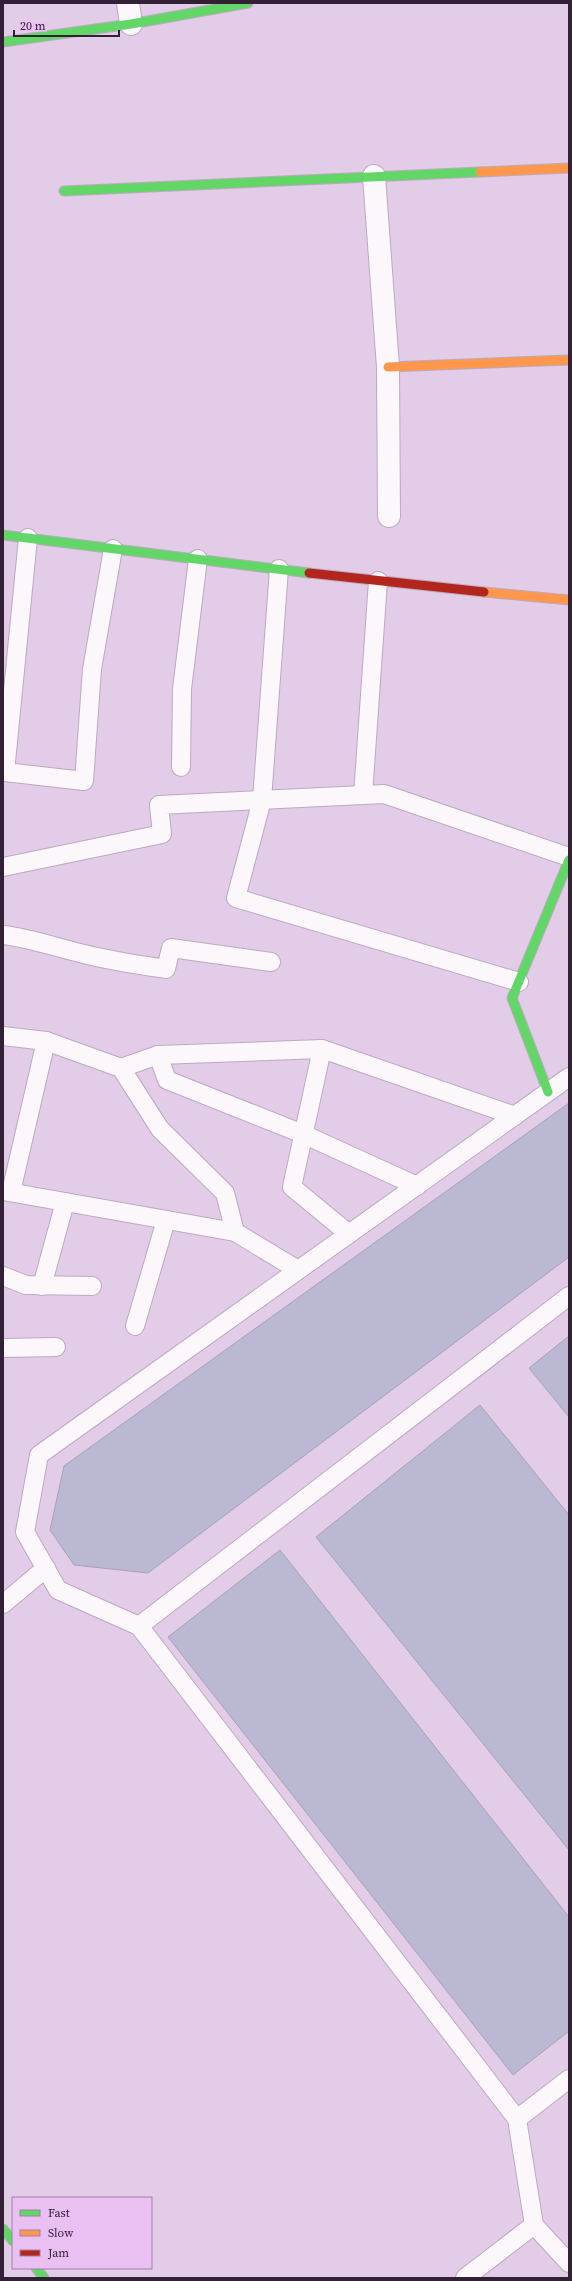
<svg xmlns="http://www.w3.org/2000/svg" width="572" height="2281" font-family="'Source Serif 4',serif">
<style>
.building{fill:#bab8d2;stroke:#a7a2b8}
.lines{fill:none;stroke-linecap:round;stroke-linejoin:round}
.lane-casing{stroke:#bcaac0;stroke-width:20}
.street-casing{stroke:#bcaac0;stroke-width:24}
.fast-casing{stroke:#bcaac0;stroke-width:11}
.slow-casing{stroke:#bcaac0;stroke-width:11}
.jam-casing{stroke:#bcaac0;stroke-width:11}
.lane{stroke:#fbf7fb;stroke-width:18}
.street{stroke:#fbf7fb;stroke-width:22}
.fast{stroke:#63d668;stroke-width:9}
.slow{stroke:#ff974d;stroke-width:9}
.jam{stroke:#b3261e;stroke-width:9}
</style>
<rect width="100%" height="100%" fill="#e2cce7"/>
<g class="building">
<path d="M569 1103V1257L148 1573 74 1565 50 1530 64 1466Z"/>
<path d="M569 1336V1417L529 1368Z"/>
<path d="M480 1405 569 1515V1850L316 1537Z"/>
<path d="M280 1550 569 1917V2031L513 2075 168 1637Z"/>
</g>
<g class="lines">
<g class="lane-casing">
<g id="lane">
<path d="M28 538 5 772 84 781 92 669 113 549"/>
<path d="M279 569 262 800 236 898 519 982"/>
<path d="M181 767 182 689 198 559"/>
<path d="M363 795 378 581"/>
<path d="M3 867 162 834 159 805 384 794 569 857"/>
<path d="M3 935C31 938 57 948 84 954 111 961 139 965 166 969L171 948 271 962"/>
<path d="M3 1036 46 1041 11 1192"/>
<path d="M46 1041 121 1068 160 1129 225 1193 235 1232"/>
<path d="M322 1049 292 1187 349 1234"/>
<path d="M158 1055 322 1049 515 1116"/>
<path d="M121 1068 158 1055 167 1080 303 1134 417 1186"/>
<path d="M569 1077 39 1455 25 1532 58 1590 139 1626 569 1296"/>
<path d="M3 1191 235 1232 298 1270"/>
<path d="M3 1276 26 1285 92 1286"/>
<path d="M42 1286 65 1202"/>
<path d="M135 1326 166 1220"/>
<path d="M3 1348 56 1347"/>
<path d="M3 1604 46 1568"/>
<path d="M139 1626 517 2119 534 2225 465 2278"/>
<path d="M517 2119 569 2079"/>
<path d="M534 2225 569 2263"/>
</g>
</g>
<g class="street-casing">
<g id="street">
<path d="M128 3 131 24"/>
<path d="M374 176 388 367 389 516"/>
</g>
</g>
<g class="fast-casing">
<g id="fast">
<path d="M3 42 131 24 248 3"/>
<path d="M64 191 480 172"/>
<path d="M3 535 309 573"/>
<path d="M548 1092 512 998 569 860"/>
<path d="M3 2229 13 2241"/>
<path d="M36 2268 44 2278"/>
</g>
</g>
<g class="slow-casing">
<g id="slow">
<path d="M480 172 569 168"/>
<path d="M388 367 569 360"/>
<path d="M484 592 569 600"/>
</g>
</g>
<g class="jam-casing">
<path id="jam" d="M309 573 484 592"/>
</g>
<use href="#lane" class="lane"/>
<use href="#street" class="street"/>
<use href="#fast" class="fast"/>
<use href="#slow" class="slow"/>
<use href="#jam" class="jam"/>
</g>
<rect width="572" height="2281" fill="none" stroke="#322135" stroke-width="8"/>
<rect x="12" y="2197" width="140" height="72" fill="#eac0f3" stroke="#a080a7"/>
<rect x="20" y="2210" width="20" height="6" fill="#63d668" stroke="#a080a7"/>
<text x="48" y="2217" font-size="12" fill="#322135">Fast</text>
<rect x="20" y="2230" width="20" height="6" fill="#ff974d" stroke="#a080a7"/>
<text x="48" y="2237" font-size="12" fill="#322135">Slow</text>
<rect x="20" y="2250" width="20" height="6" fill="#b3261e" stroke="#a080a7"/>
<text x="48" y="2257" font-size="12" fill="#322135">Jam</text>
<path d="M14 30v6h105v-6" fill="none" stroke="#322135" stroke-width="2"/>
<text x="20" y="30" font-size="12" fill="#322135" stroke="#eac0f3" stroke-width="3" paint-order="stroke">20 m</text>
</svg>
